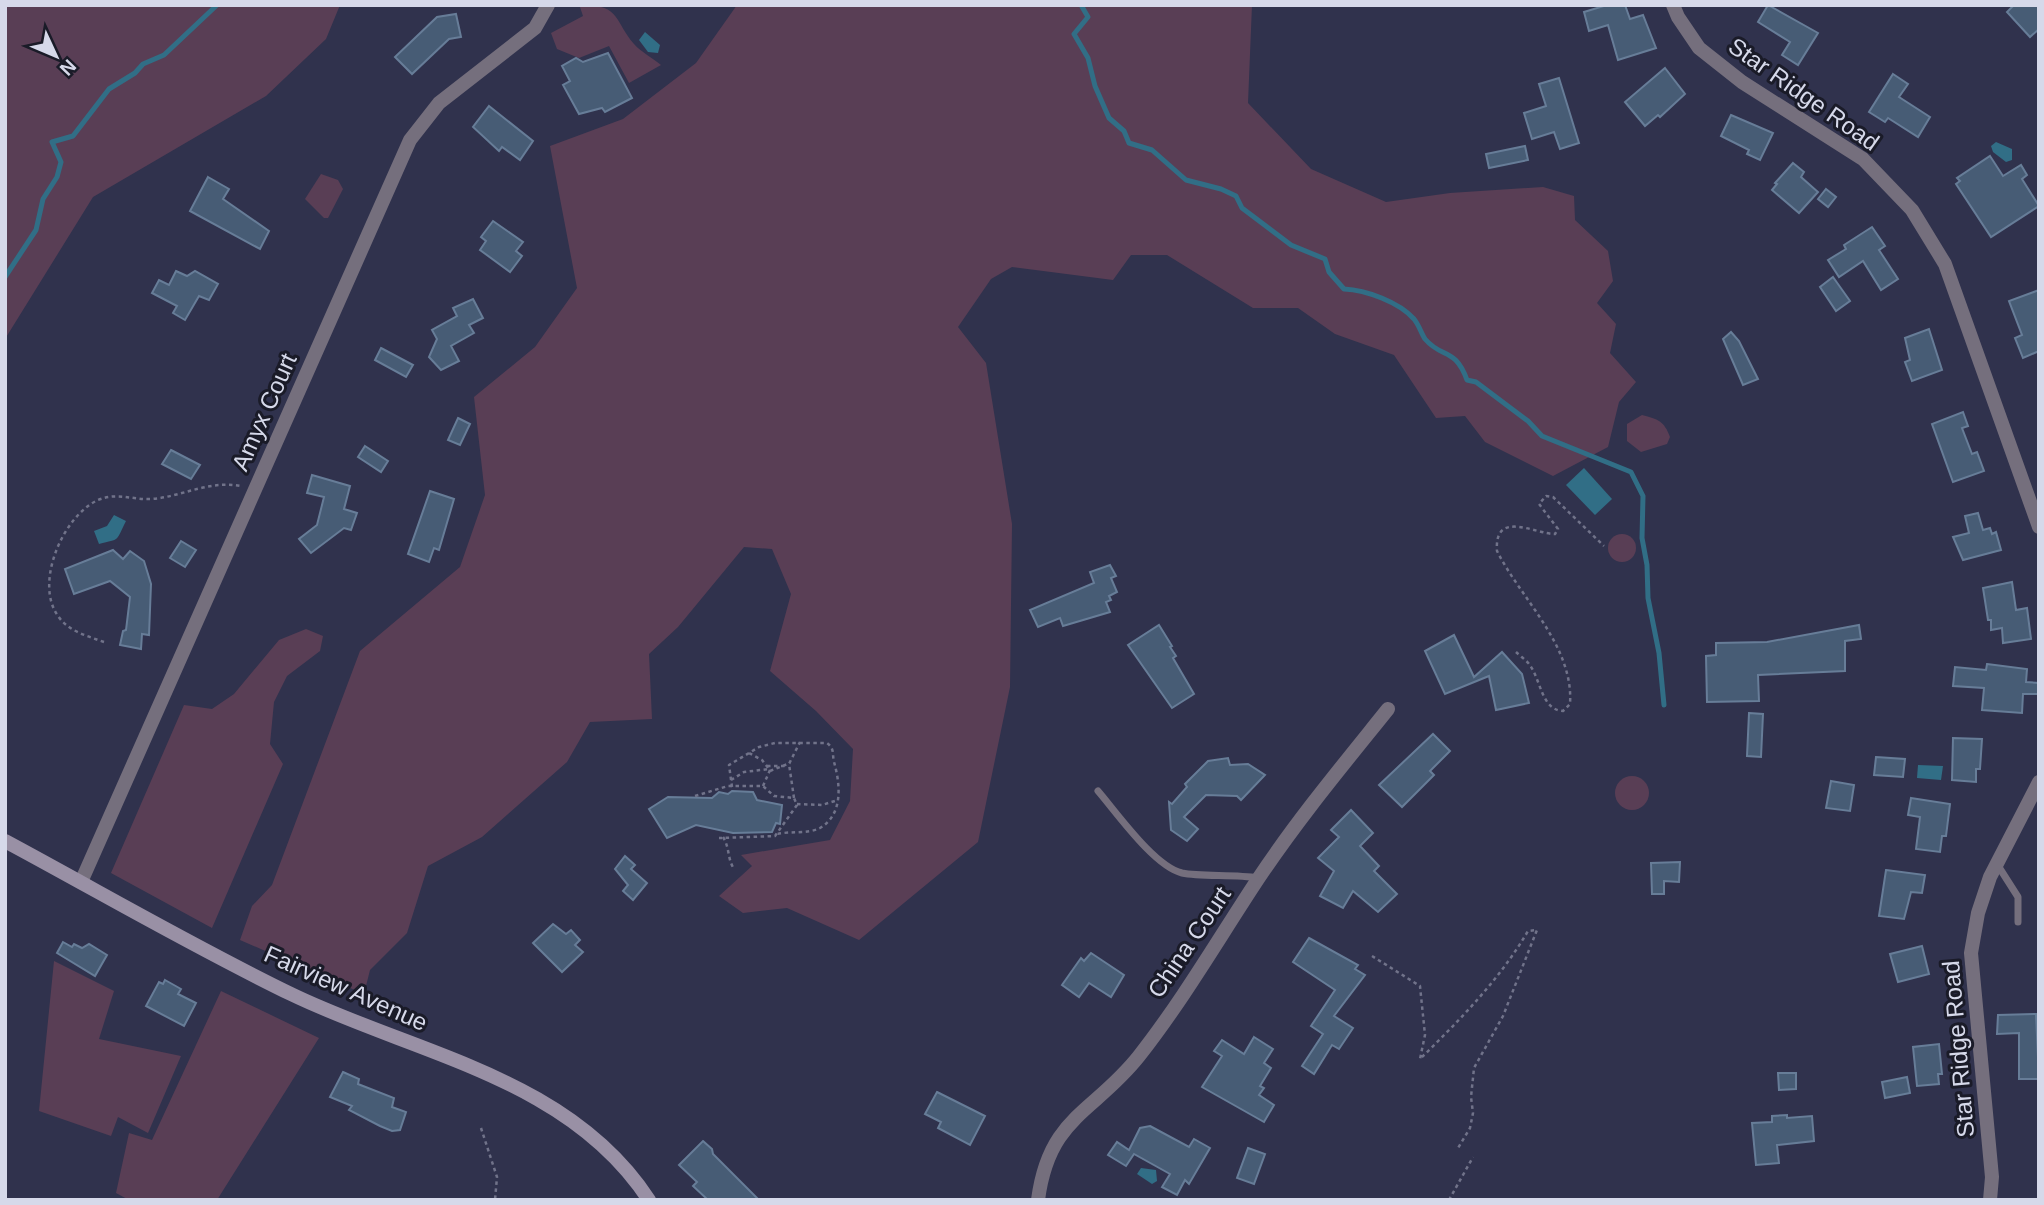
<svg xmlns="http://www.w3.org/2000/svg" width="2044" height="1205" font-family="Arial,sans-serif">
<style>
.green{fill:#593e55}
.water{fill:#316e86}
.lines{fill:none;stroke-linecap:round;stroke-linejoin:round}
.stream{stroke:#316e86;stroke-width:5}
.building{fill:#475c75;stroke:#677d98;stroke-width:2}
.path{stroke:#71738a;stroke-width:2.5;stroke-dasharray:3.5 3.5;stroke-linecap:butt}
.lane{stroke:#756f7d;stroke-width:7}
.street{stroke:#756f7d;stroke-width:14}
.secondary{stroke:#9990a5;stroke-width:14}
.labels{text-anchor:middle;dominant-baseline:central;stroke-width:6;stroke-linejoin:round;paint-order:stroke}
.street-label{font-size:24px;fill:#d6d9ea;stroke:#1a1b28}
</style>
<rect width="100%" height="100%" fill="#30324d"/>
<g class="green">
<path d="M5 5H340L326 39 266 96 93 197 5 339Z"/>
<path d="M584 5C620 5 615 22 634 44 641 52 653 58 661 65L629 83 609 46 579 58 557 49 551 33 583 16 580 7Z"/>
<path d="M737 5H1252L1248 103 1311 169 1386 202 1450 193 1543 187 1574 196 1575 220 1608 251 1613 281 1597 303 1616 324 1610 353 1636 382 1619 402 1608 447 1553 476 1485 442 1465 416 1436 418 1394 355 1335 334 1298 308H1253L1167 255H1131L1113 280 1012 267 991 279 958 327 986 363 1012 524 1010 687 978 842 859 940 787 908 743 913 719 896 752 866 741 855 830 840 850 801 853 749 816 711 770 671 791 594 772 549 744 547 678 627 649 654 652 719 590 722 567 762 482 837 428 866 407 933 370 970 364 994 240 940 252 906 272 885 360 651 460 567 485 495 474 397 535 347 577 288 550 146 623 119 696 63Z"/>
<path d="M321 174 338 180 343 189 328 218H324L305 199Z"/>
<path d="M1642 415C1658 419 1664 421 1670 437L1667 444 1641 452 1627 441V424Z"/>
<circle cx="1622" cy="548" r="14"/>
<path d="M306 629 323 636 320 651 287 676 274 702 270 744 283 764 212 928 111 873 184 705 212 709 234 694 279 640Z"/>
<circle cx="1632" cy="793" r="17"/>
<path d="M54 961 114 991 99 1039 181 1056 148 1133 118 1117 111 1136 39 1111Z"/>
<path d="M221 991 319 1038 217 1200H129L116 1193 129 1133 152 1140Z"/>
</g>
<g class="water">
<path d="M645 32 660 45 658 53 648 52 639 40Z"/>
<path d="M1996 142 2012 149V160L2006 162 1993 152 1991 146Z"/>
<path d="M1584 468 1612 499 1595 515 1566 485Z"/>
<path d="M114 515 126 521C115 543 121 538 99 544L94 531 107 526Z"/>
<path d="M1918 765 1943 766 1941 780 1917 778Z"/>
<path d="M1141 1168 1156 1170 1157 1181 1152 1184 1137 1174Z"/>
</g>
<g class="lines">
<g class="stream">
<path d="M1081 5 1088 17 1074 34 1088 58 1095 86 1109 118 1124 131 1129 143 1152 150 1186 180 1221 189 1236 196 1242 208 1291 245 1325 259 1329 272 1344 289C1366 290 1399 302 1414 319 1419 325 1421 333 1425 339 1442 359 1455 347 1467 380L1476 382 1528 421 1542 436 1631 472 1643 496 1642 538 1647 565 1648 598 1659 653 1664 705"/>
<path d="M5 277 36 230 43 199 57 177 61 162 52 142 73 136 109 89 135 73 143 64 164 55 217 5"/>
</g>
</g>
<g class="building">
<path d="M1607 5H1625L1630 19 1643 15 1656 48 1618 60 1608 25 1589 31 1584 12Z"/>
<path d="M1768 5 1818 33 1798 65 1782 55 1790 42 1758 22Z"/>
<path d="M2014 5H2039V29L2030 37 2007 12Z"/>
<path d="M456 14 461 37 449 39 412 74 395 57 437 17Z"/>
<path d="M608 53 632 98 605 112 602 108 579 114 563 85 570 81 562 66 576 58 583 62Z"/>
<path d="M1665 68 1685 94 1660 117 1658 115 1645 126 1625 102Z"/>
<path d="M1893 74 1908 84 1899 97 1930 117 1918 137 1888 118 1885 122 1869 112Z"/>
<path d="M1559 78 1579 143 1560 149 1554 132 1532 139 1524 113 1546 106 1539 84Z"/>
<path d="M489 106 533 141 520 160 502 147 499 151 473 127Z"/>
<path d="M1731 115 1773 133 1760 160 1747 154 1749 150 1721 136Z"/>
<path d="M1525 146 1528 160 1489 168 1486 154Z"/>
<path d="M1990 156 2003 176 2021 165 2027 175 2022 179 2039 206 1991 237 1956 184 1960 181 1957 178Z"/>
<path d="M1793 163 1804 172 1801 177 1818 192 1799 213 1772 190 1777 184 1775 183Z"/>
<path d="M208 177 229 189 223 199 269 231 260 249 190 211Z"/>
<path d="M1826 189 1836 197 1828 207 1818 199Z"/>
<path d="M493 221 523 242 516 251 522 256 510 272 480 250 486 241 481 237Z"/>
<path d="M1872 227 1885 246 1879 250 1898 279 1881 290 1863 261 1839 277 1828 260 1846 249 1844 245Z"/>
<path d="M176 271 187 276 195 271 218 284 209 300 199 296 185 320 173 313 177 306 152 293 159 280 169 285Z"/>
<path d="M1833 277 1850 301 1836 311 1820 287Z"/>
<path d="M2039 290V351L2023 358 2015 338 2022 335 2009 301Z"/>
<path d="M473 299 483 318 469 325 474 333 451 346 459 361 441 370 429 357 437 339 432 330 457 316 453 308Z"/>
<path d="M1929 329 1942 370 1912 381 1905 362 1910 360 1905 338Z"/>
<path d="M1731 332 1739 341 1758 379 1743 385 1723 339Z"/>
<path d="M381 348 413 365 406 377 375 360Z"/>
<path d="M1963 412 1968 426 1962 428 1972 454 1977 452 1984 471 1953 482 1932 424Z"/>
<path d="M458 418 470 424 460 445 448 440Z"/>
<path d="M365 446 388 461 381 472 358 457Z"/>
<path d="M171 450 200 465 191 479 162 464Z"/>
<path d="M312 475 350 486 344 509 357 513 351 530 344 528 311 553 299 539 317 525 324 497 307 493Z"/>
<path d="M430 491 454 499 439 550 434 548 429 562 408 554Z"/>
<path d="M1978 513 1983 530 1990 528 1992 534 1996 532 2001 550 1963 560 1953 537 1969 533 1965 516Z"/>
<path d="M181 541 196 550 185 567 170 558Z"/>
<path d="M113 550 123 559 130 551 144 561 151 584 149 635 142 634 141 649 120 645 123 631 126 630 130 597 110 581 74 594 65 569Z"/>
<path d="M1110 565 1116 576 1111 578 1117 592 1109 596 1111 600 1106 602 1110 612 1063 626 1060 618 1038 627 1030 610 1094 583 1090 572Z"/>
<path d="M2012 582 2016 610 2027 608 2031 639 2003 643 2002 628 1991 630V620H1988L1983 588Z"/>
<path d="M1159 625 1172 646 1170 647 1176 656 1173 658 1194 694 1172 708 1128 645Z"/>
<path d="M1859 625 1861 639 1845 641V671L1758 675 1759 701 1707 702 1706 656 1716 655V643L1767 642Z"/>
<path d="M1454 635 1474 677 1502 652 1522 674 1529 703 1496 710 1489 676 1445 694 1425 651Z"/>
<path d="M1987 664 2027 669 2026 682 2039 683V694H2023L2022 713 1982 710 1984 688 1953 686 1955 667 1986 670Z"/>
<path d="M1749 713 1763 714 1761 757 1747 756Z"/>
<path d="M1433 734 1450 751 1430 771 1434 775 1402 807 1379 785Z"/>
<path d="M1953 738 1982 739 1980 769H1976V782L1952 780Z"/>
<path d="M1876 757 1905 759 1903 777 1874 775Z"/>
<path d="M1228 758 1230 765 1248 764 1265 775 1241 800 1237 796 1206 795 1184 817 1198 829 1187 841 1171 830 1169 802 1172 804 1187 787 1185 784 1208 761Z"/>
<path d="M1831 781 1854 785 1850 811 1826 808Z"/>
<path d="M732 791 753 792 757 800 782 805 780 824 776 823 772 832 733 833 696 825 667 838 649 809 668 797 712 798 719 792 728 794Z"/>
<path d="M1911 798 1950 804 1946 836H1942L1940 852 1916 849 1920 817 1908 815Z"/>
<path d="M1351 810 1373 833 1360 846 1379 866 1374 871 1397 894 1378 912 1353 891 1343 908 1320 896 1334 871 1318 858 1339 837 1331 830Z"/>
<path d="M625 856 635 865 631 869 647 883 633 900 623 891 628 885 615 869Z"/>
<path d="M1680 862 1679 882 1664 881V894H1652L1651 863Z"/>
<path d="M1886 870 1925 875 1922 893 1911 892 1904 919 1879 916Z"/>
<path d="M553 924 566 934 571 930 580 940 575 945 583 952 562 972 533 943Z"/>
<path d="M1309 938 1358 965 1355 969 1365 975 1334 1016 1353 1028 1339 1049 1332 1045 1314 1074 1302 1066 1323 1034 1311 1026 1335 990 1293 962Z"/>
<path d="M63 942 72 947 74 944 82 948 89 944 107 955 95 976 57 953Z"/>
<path d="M1922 946 1929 974 1898 982 1890 954Z"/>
<path d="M1091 953 1124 975 1111 997 1089 983 1079 997 1062 985 1081 958 1084 961Z"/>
<path d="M165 980 181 989 178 994 196 1003 184 1026 146 1006 159 982 163 984Z"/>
<path d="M2036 1014 2039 1079H2019V1033L1997 1034 1998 1015Z"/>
<path d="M1254 1037 1273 1049 1264 1063 1271 1068 1260 1086 1264 1088 1259 1095 1274 1105 1264 1122 1202 1087 1222 1056 1214 1051 1222 1040 1244 1054Z"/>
<path d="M1939 1044 1942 1074H1938L1939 1084 1917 1086 1913 1047Z"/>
<path d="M343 1072 359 1079 358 1084 394 1098 392 1107 406 1112 400 1130 392 1131 380 1126 349 1110 352 1106 330 1097Z"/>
<path d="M1778 1073H1796V1089L1779 1090Z"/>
<path d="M1907 1077 1910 1093 1885 1098 1882 1082Z"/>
<path d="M937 1092 985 1116 970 1145 938 1128 941 1122 925 1114Z"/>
<path d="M1787 1115V1118L1812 1116 1814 1141 1777 1145 1779 1163 1756 1165 1752 1123 1772 1122V1116Z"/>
<path d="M1150 1126 1189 1147 1194 1139 1210 1148 1189 1184 1185 1180 1177 1195 1162 1187 1170 1174 1134 1154 1126 1166 1108 1155 1117 1142 1129 1150 1140 1128Z"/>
<path d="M703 1141 712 1149 713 1154 759 1200H708L693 1186 697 1182 679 1165Z"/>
<path d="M1248 1148 1265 1154 1254 1184 1237 1178Z"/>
</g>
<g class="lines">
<g class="path">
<path d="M104 642C87 636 68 631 58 616 34 583 63 516 98 500 117 492 132 500 151 499 182 497 207 480 241 486"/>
<path d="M1516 652C1520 656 1526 660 1529 664 1541 679 1541 710 1563 711L1570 704C1574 646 1521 599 1497 551 1494 509 1535 534 1555 534L1558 529 1539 504 1546 496 1553 497 1604 546"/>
<path d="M767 766H788"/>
<path d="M770 771 790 763"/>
<path d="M731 780 744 772 769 769 762 760 749 753"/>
<path d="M763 786 770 770"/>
<path d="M732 787 729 765 759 747 775 743H827C835 749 832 754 834 762 840 783 844 814 820 828 809 834 790 831 777 834"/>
<path d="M695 796 728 786H763L774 796 794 798 797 805 775 836 719 838"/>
<path d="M794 798 789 764 800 742"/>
<path d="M797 804 822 805 838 800"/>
<path d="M723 837C730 848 727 858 734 869"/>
<path d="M1372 956 1420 986 1425 1035 1420 1059C1460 1020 1500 979 1528 931L1537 930 1503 1016 1474 1068 1471 1097 1473 1113 1470 1128 1458 1148"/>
<path d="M481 1128 497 1177 495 1200"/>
<path d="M1449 1200 1473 1157"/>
</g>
<g class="lane">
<path d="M1098 791C1117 813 1154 866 1182 873 1201 877 1235 874 1258 878"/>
<path d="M1997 864 2018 897V922"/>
</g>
<g class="street">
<path d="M1673 5 1678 17 1699 48 1742 82 1863 159 1912 210 1945 264 2039 527"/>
<path d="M81 882 410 140 439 103 535 28 548 5"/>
<path d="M1038 1200C1049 1116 1094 1113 1139 1056 1183 1000 1219 938 1258 879 1298 819 1343 765 1388 709"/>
<path d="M1990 1200 1992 1177 1971 953 1978 913 1990 877 2039 782"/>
</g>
<path class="secondary" d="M5 841C100 892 194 947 291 994 415 1054 569 1077 649 1200"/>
</g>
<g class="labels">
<g class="street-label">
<text transform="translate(1804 94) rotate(35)">Star Ridge Road</text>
<text transform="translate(264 412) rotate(-66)">Amyx Court</text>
<text transform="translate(1189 942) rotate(-56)">China Court</text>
<text transform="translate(346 988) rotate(24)">Fairview Avenue</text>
<text transform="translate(1958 1049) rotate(-95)">Star Ridge Road</text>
</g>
</g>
<rect width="2044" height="1205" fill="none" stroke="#d6d9ea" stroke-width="14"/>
<g transform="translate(56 56) rotate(134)" stroke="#1a1b28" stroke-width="5" paint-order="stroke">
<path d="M0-5L12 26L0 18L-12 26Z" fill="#d6d9ea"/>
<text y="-10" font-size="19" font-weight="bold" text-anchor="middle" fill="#d6d9ea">N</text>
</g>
</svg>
